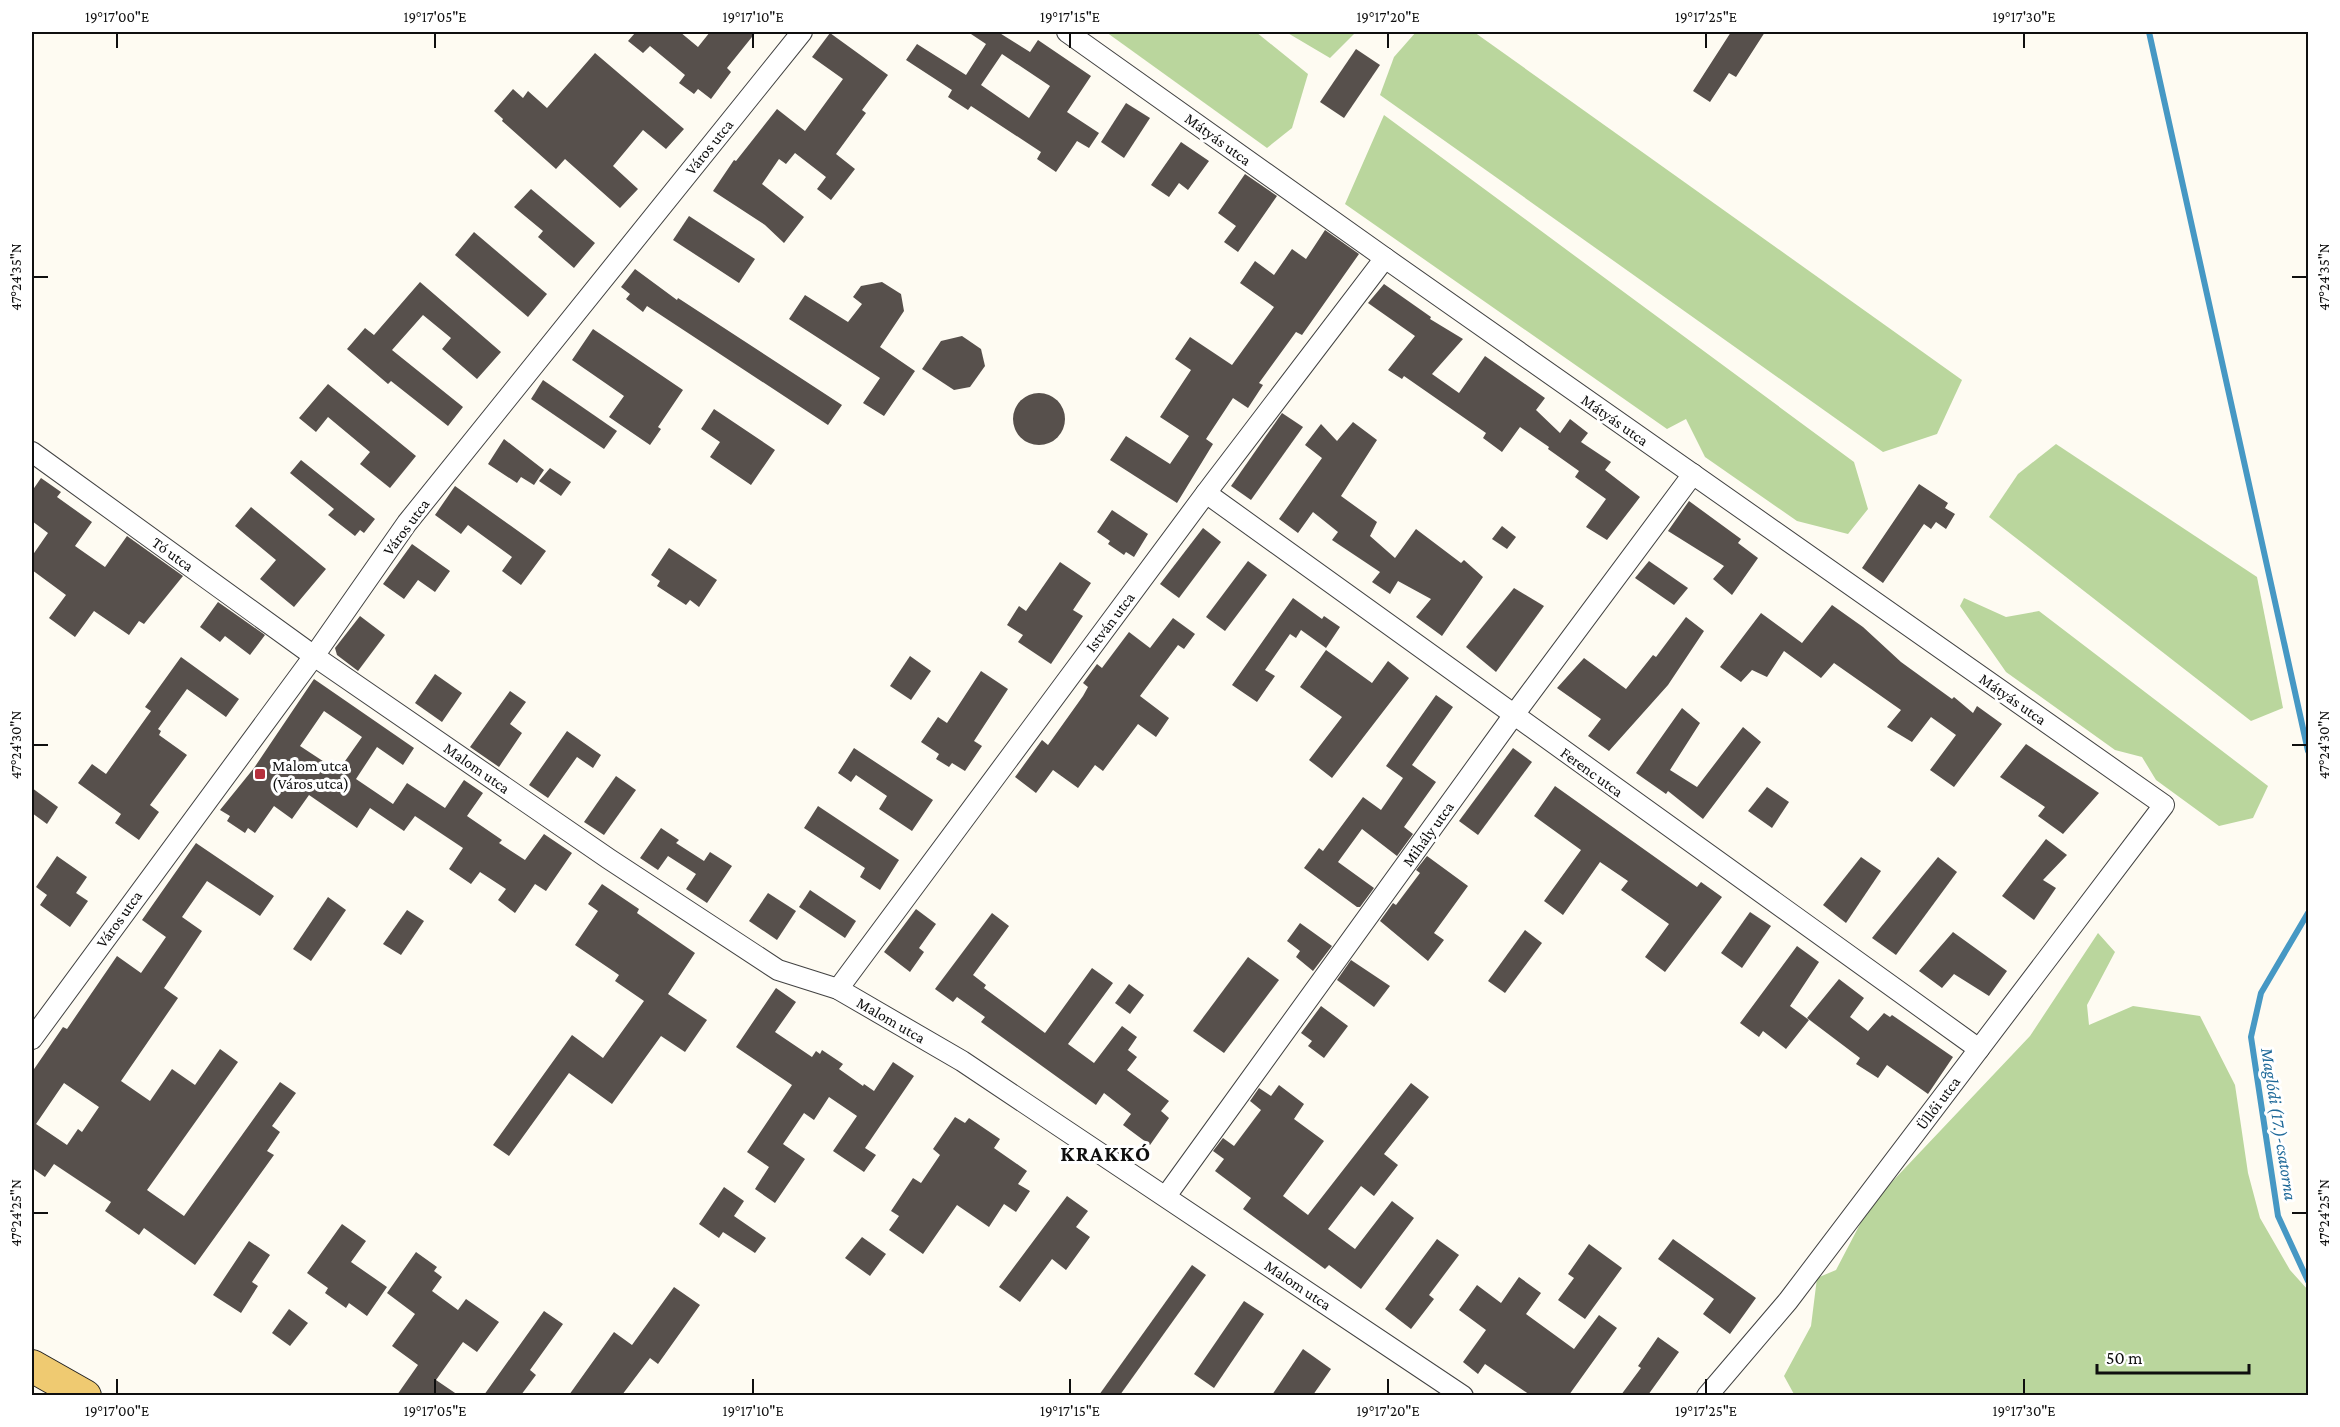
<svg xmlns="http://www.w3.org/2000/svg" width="2340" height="1427" font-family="'Crimson Pro',serif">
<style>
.forest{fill:#bad69d}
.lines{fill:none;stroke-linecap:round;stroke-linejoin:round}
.stream{stroke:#4698c4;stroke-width:6}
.building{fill:#57504c;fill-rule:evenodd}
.street-casing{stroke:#424242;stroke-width:22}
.primary-casing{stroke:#202020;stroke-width:34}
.street{stroke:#fff;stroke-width:20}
.primary{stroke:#efca71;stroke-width:32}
.ticks{fill:none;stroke:#0f0f0f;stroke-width:2}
.poi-dot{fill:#b6303d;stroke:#fff;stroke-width:2}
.labels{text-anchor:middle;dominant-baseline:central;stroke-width:6;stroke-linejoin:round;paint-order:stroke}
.street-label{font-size:16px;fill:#0f0f0f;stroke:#fff}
.poi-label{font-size:16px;fill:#0f0f0f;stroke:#fff;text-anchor:start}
.water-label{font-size:18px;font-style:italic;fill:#206a99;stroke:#fff}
.district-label{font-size:22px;font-weight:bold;letter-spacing:1.5px;fill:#0f0f0f;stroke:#fff}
.neatline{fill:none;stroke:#0f0f0f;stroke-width:2}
.ticks-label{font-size:15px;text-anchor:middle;fill:#0f0f0f}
</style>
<rect width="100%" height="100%" fill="#fefbf2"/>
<g class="forest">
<path d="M1106 32H1256L1308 74 1292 128 1267 148Z"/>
<path d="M1286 32H1356L1330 58Z"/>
<path d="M1416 32H1474L1962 380 1937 434 1883 452 1380 95 1394 57Z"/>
<path d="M1384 115 1854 462 1868 509 1848 534 1797 521 1705 457 1686 419 1667 429 1345 204Z"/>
<path d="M2056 444 2257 577 2283 708 2251 721 1989 517 2018 474Z"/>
<path d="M1964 598 2006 617 2039 611 2268 786 2253 818 2219 826 2156 780 2142 757 2115 750 2006 672 1960 606Z"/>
<path d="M2098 933 2115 952 2087 1005 2089 1025 2133 1006 2200 1016 2235 1085 2248 1173 2260 1218 2290 1270 2308 1290V1395L1795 1396 1784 1376 1811 1326 1817 1278 1836 1270 1870 1205 2030 1036Z"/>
</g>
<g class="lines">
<g class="stream">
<path d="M2149 32 2308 751"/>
<path d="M2308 913 2261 993 2251 1037 2278 1216 2308 1281"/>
</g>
</g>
<g class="building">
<path d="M633 32H680L698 47 710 32H756L727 68 731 72 711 99 698 89 694 94 679 83 685 75 650 46 643 53 628 41 635 33Z"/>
<path d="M968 32H998L1030 52 1038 40 1091 76 1067 112 1099 133 1089 148 1077 141 1056 172 1037 159 1041 152 971 106 968 110 948 97 952 90 906 60 917 44 966 75 986 44ZM1002 54 1050 86 1029 118 981 85Z"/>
<path d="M1731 32H1765L1736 77 1729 73 1710 102 1693 91Z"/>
<path d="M830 33 888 75 862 110 866 113 836 154 855 169 831 200 817 189 826 177 795 153 786 164 779 159 762 184 804 217 784 243 765 225 713 191 734 160 736 161 777 109 805 131 843 79 812 57Z"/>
<path d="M1356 49 1380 65 1344 118 1320 102Z"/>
<path d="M595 53 684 129 666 149 643 130 613 166 638 189 620 208 565 159 556 169 502 121 503 119 494 111 513 89 523 98 528 91 547 108Z"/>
<path d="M1126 103 1150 118 1124 158 1101 142Z"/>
<path d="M1181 142 1209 161 1188 190 1179 183 1169 197 1151 185Z"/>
<path d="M1245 174 1277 196 1238 252 1224 242 1236 226 1218 213Z"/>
<path d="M531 189 595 243 574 268 538 237 543 231 514 207Z"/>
<path d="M689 216 755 259 739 283 673 240Z"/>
<path d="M1325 230 1359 254 1302 335 1296 332 1259 383 1263 385 1248 408 1233 398 1206 439 1213 444 1177 503 1110 460 1126 436 1170 464 1189 436 1160 417 1191 370 1175 359 1190 337 1232 365 1274 307 1240 283 1255 261 1274 275 1292 249 1306 259Z"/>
<path d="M474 232 547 294 528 317 455 255Z"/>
<path d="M635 269 677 300 678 298 842 405 828 425 647 306 643 312 626 299 630 294 621 287Z"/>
<path d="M420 282 501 352 477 379 442 349 451 338 423 315 392 350 463 407 448 426 391 381 388 384 347 349 365 328 374 335Z"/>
<path d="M882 282 901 294 904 311 880 347 915 371 884 416 863 403 880 378 789 319 805 295 848 322 862 304 853 297 861 286Z"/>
<path d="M1384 284 1431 317 1430 319 1463 339 1432 374 1459 393 1485 356 1545 398 1536 410 1560 433 1570 419 1588 433 1581 442 1611 462 1605 470 1640 497 1607 540 1586 527 1606 499 1575 477 1579 471 1548 449 1549 447 1520 427 1502 452 1483 438 1486 433 1404 376 1402 379 1388 370 1415 336 1368 303Z"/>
<path d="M593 329 683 390 658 427 661 429 650 445 609 417 624 396 572 360Z"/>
<path d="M962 336 981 349 985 366 970 387 954 390 922 369 941 341Z"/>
<path d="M543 380 617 431 604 449 531 399Z"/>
<path d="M328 384 416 456 390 488 360 464 370 452 328 417 316 432 299 418Z"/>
<circle cx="1039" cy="419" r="26"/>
<path d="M714 409 775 450 751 485 710 457 720 442 701 429Z"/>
<path d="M1282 413 1303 427 1251 500 1231 486Z"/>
<path d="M1353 422 1377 440 1341 496 1377 522 1370 536 1395 558 1416 529 1461 563 1464 560 1483 577 1442 636 1416 617 1431 599 1398 581 1390 594 1372 582 1380 572 1332 540 1338 532 1313 512 1298 533 1279 519 1322 458 1305 445 1321 424 1337 441Z"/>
<path d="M504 439 544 470 534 485 521 477 517 483 488 464Z"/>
<path d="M301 460 375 519 364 533 360 530 355 536 328 515 334 509 290 473Z"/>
<path d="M550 468 571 482 561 496 539 481Z"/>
<path d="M41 478 61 492 57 497 92 522 75 546 105 567 127 536 183 576 144 624 139 621 129 635 94 611 75 637 49 618 66 595 32 570V556L48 533 32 521V491Z"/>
<path d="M1919 484 1948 503 1945 508 1955 514 1946 529 1936 522 1931 529 1924 524 1883 583 1862 568Z"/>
<path d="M455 486 546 551 521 585 502 571 512 557 468 525 461 534 435 515Z"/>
<path d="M1689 501 1741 539 1738 543 1758 558 1732 595 1713 579 1724 566 1668 531Z"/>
<path d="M251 507 326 569 294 607 260 579 276 560 235 526Z"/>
<path d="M1112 510 1148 534 1134 557 1126 552 1124 555 1108 544 1110 541 1097 532Z"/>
<path d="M1502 526 1516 537 1507 549 1492 539Z"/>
<path d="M1203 528 1221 542 1179 598 1160 584Z"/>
<path d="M412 544 450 571 435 592 418 580 404 599 383 584Z"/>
<path d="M669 548 717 580 699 607 690 600 686 605 657 586 660 581 651 575Z"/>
<path d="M1248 561 1267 575 1225 631 1206 617Z"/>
<path d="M1649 561 1688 588 1674 605 1635 578Z"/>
<path d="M1060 562 1091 583 1073 610 1083 616 1051 664 1018 642 1023 635 1007 625 1019 606 1026 611Z"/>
<path d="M1514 588 1544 606 1496 672 1466 647Z"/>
<path d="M1293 598 1322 619 1324 616 1340 627 1326 648 1301 630 1296 638 1290 634 1265 670 1275 676 1257 702 1232 685Z"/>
<path d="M218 602 265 635 250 655 225 636 220 642 200 627Z"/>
<path d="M1832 605 1863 627 1901 662 1952 699 1954 697 1973 713 1977 706 2002 724 1954 787 1930 770 1956 735 1931 717 1912 742 1887 727 1901 710 1834 663 1821 678 1784 651 1767 677 1752 670 1741 682 1720 667 1761 613 1802 643Z"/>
<path d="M360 616 385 635 358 671 337 655 335 648Z"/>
<path d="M1686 617 1704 631 1668 685 1609 751 1588 736 1601 719 1557 688 1584 658 1626 689 1653 655 1656 657Z"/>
<path d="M1173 618 1195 634 1184 649 1178 645 1140 696 1169 718 1156 737 1138 724 1103 771 1095 765 1078 788 1053 770 1036 793 1015 777 1042 740 1048 745 1083 696 1088 687 1083 683 1097 664 1102 668 1129 632 1150 648Z"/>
<path d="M1326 650 1372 683 1388 661 1409 678 1332 778 1309 760 1342 717 1300 687Z"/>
<path d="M910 656 931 671 911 700 890 686Z"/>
<path d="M181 657 239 699 226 717 187 689 158 729 161 731 159 735 187 755 150 805 159 812 139 840 115 823 121 814 78 783 92 764 106 774 151 711 145 707Z"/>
<path d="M981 671 1008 689 974 741 982 746 965 771 952 763 949 767 936 759 939 754 921 742 938 717 947 723Z"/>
<path d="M435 674 462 693 442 722 415 703Z"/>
<path d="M314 679 414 748 403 765 377 747 356 779 393 804 407 783 445 808 464 780 483 793 467 816 502 840 499 843 525 860 544 834 572 853 546 891 535 884 515 913 498 900 506 889 480 872 471 884 449 869 463 848 415 816 404 831 370 808 357 828 309 795 292 819 274 806 255 833 248 828 245 833 227 821 230 816 220 810 254 768ZM324 711 362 737 338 771 300 746Z"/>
<path d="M510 691 526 702 510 724 522 733 499 767 470 747Z"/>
<path d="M1436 695 1453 707 1412 765 1436 782 1404 827 1413 834 1397 856 1362 829 1338 862 1374 888 1360 907H1357L1304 868 1319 848 1323 851 1363 797 1381 810 1403 778 1386 766Z"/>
<path d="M1682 708 1700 723 1670 770 1697 787 1743 727 1761 742 1703 819 1668 791 1666 794 1636 773Z"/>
<path d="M567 731 601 755 593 768 577 757 548 798 529 785Z"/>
<path d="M2026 744 2099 793 2063 834 2038 816 2045 807 2000 777Z"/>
<path d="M854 748 933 800 912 831 879 809 887 796 856 775 851 782 838 773Z"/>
<path d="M1513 748 1532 762 1478 835 1459 821Z"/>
<path d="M616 776 636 790 604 835 584 822Z"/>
<path d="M1555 786 1697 887 1701 882 1722 897 1665 972 1645 957 1669 924 1621 890 1628 881 1600 862 1563 915 1544 901 1581 850 1534 816Z"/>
<path d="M1767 787 1789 802 1772 828 1748 811Z"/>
<path d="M32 788 58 807 47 824 32 813Z"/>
<path d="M818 806 899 860 880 890 860 877 865 868 804 828Z"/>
<path d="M661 828 679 840 676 843 704 861 710 852 732 866 707 903 686 889 696 874 668 856 658 870 640 858Z"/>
<path d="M2046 839 2067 855 2043 880 2056 888 2034 920 2002 896Z"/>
<path d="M196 843 274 896 260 916 207 881 182 917 202 931 164 988 178 998 121 1081 150 1101 172 1069 195 1085 220 1049 238 1062 147 1190 184 1216 280 1082 296 1093 272 1126 280 1132 267 1151 274 1155 195 1265 144 1228 139 1235 105 1211 111 1202 54 1164 45 1177 32 1168V1072L63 1027 67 1029 117 956 141 973 166 937 142 920ZM64 1083 99 1107 82 1132 78 1129 67 1145 36 1124Z"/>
<path d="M57 856 87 877 76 893 88 901 70 927 40 905 47 895 36 887Z"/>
<path d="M1427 856 1468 886 1434 933 1444 940 1428 961 1380 921 1393 903 1396 905 1420 873 1416 870Z"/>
<path d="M1861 857 1881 871 1846 923 1823 905Z"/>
<path d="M1938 857 1957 872 1896 955 1872 938Z"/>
<path d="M602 884 639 909 637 913 695 953 668 994 707 1020 685 1052 661 1036 612 1104 569 1073 509 1156 493 1145 572 1035 603 1058 644 1001 615 981 619 975 575 945 598 911 588 904Z"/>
<path d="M810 890 856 921 845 938 799 907Z"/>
<path d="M768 893 796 911 777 940 749 921Z"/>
<path d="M328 897 346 910 311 961 293 949Z"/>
<path d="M916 909 936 924 919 948 924 952 910 972 884 952Z"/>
<path d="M407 910 424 921 401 955 383 944Z"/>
<path d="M1750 912 1771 926 1742 968 1721 953Z"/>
<path d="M992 913 1009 926 973 975 986 985 984 988 1045 1033 1092 968 1113 983 1068 1044 1094 1063 1122 1026 1137 1037 1128 1050 1137 1057 1127 1070 1169 1101 1161 1111 1169 1118 1150 1145 1123 1125 1131 1114 1104 1093 1096 1105 981 1022 985 1017 957 997 953 1002 935 989Z"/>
<path d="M1300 923 1332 946 1313 971 1296 957 1300 951 1287 941Z"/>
<path d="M1525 930 1542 943 1505 993 1488 981Z"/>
<path d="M1953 932 2007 971 1989 996 1954 974 1942 988 1919 971Z"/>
<path d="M1797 946 1819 962 1790 1006 1809 1020 1786 1049 1763 1031 1759 1037 1740 1023Z"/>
<path d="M1248 957 1279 980 1224 1053 1193 1031Z"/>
<path d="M1351 960 1390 986 1374 1007 1337 980Z"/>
<path d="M1839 979 1864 998 1850 1017 1868 1031 1884 1013 1890 1017 1892 1015 1953 1057 1928 1094 1887 1065 1878 1078 1856 1064 1860 1058 1807 1018Z"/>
<path d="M1129 984 1144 995 1130 1014 1115 1003Z"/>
<path d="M776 988 796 1002 775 1032 812 1057 816 1051 820 1054 822 1050 843 1064 839 1069 863 1086 864 1084 874 1091 893 1062 914 1076 865 1148 876 1155 864 1172 833 1151 857 1116 829 1097 814 1120 804 1113 783 1144 805 1159 775 1203 755 1189 769 1167 747 1152 792 1085 736 1047Z"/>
<path d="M1321 1006 1348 1026 1324 1058 1308 1046 1312 1041 1301 1033Z"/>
<path d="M1411 1083 1429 1097 1384 1154 1398 1165 1374 1196 1361 1186 1328 1229 1355 1249 1392 1201 1414 1218 1361 1289 1329 1265 1325 1269 1243 1209 1251 1198 1215 1171 1224 1159 1213 1151 1223 1138 1234 1146 1261 1110 1250 1101 1259 1088 1271 1096 1279 1085 1304 1104 1294 1119 1324 1141 1283 1196 1308 1215Z"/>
<path d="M955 1117 965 1123 969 1118 1000 1139 994 1148 1027 1171 1018 1184 1030 1191 1016 1212 1004 1204 989 1227 957 1205 923 1254 889 1230 899 1216 891 1211 913 1178 921 1183 940 1155 933 1149Z"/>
<path d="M724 1187 744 1201 734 1216 766 1238 755 1253 723 1232 719 1238 699 1224Z"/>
<path d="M1067 1196 1088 1211 1076 1227 1090 1237 1066 1270 1052 1259 1020 1302 999 1287Z"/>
<path d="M342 1224 366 1241 351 1262 387 1287 367 1316 349 1303 346 1308 325 1293 328 1288 307 1273Z"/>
<path d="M862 1237 886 1254 870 1276 845 1258Z"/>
<path d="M1437 1239 1459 1255 1429 1295 1434 1299 1411 1329 1385 1309Z"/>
<path d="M1673 1239 1756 1298 1730 1334 1703 1314 1714 1299 1658 1259Z"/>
<path d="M249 1241 270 1255 252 1282 258 1286 241 1313 213 1295Z"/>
<path d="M1589 1244 1622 1268 1585 1319 1558 1300 1574 1278 1568 1274Z"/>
<path d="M416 1252 437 1267 434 1271 442 1277 432 1291 458 1310 466 1299 499 1322 477 1352 463 1342 436 1380 458 1395H397L418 1365 392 1346 415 1314 387 1293Z"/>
<path d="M1192 1265 1206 1275 1120 1395H1099Z"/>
<path d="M1519 1277 1541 1293 1526 1314 1574 1349 1599 1315 1617 1328 1569 1395H1530L1485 1364 1478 1374 1463 1362 1486 1330 1459 1310 1477 1285 1501 1303Z"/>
<path d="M674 1287 700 1305 658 1364 650 1358 622 1395H569L614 1332 632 1345Z"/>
<path d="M1244 1301 1264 1314 1214 1388 1194 1374Z"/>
<path d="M289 1309 308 1323 290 1346 272 1333Z"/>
<path d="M544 1311 563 1324 530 1370 536 1375 521 1395H484Z"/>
<path d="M1658 1337 1679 1352 1648 1395H1621L1641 1368 1638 1366Z"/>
<path d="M1303 1349 1331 1369 1313 1395H1272Z"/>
</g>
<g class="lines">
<g class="street-casing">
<g id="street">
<path d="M1067 32 1385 258 2164 805 1788 1301 1707 1396"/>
<path d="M32 452 314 656 609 859 778 970 838 989 962 1061 1463 1396"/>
<path d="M1206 493 1979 1049"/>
<path d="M838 989 1206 493 1385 258"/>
<path d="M32 1039 314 656 407 523 802 32"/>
<path d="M1166 1196 1513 716 1693 474"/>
</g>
</g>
<g class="primary-casing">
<path id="primary" d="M32 1366 85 1396"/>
</g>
<use href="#street" class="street"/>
<use href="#primary" class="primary"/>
</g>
<path class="ticks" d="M117 33V48M435 33V48M753 33V48M1070 33V48M1388 33V48M1706 33V48M2024 33V48M33 277H48M2292 277H2307M33 745H48M2292 745H2307M33 1213H48M2292 1213H2307M117 1379V1394M435 1379V1394M753 1379V1394M1070 1379V1394M1388 1379V1394M1706 1379V1394M2024 1379V1394"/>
<rect class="poi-dot" x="254" y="768" width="12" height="12" rx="3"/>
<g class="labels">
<g class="street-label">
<text transform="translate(1218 139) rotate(36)">Mátyás utca</text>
<text transform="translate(709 147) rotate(-51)">Város utca</text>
<text transform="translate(1615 420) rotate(35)">Mátyás utca</text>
<text transform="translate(406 527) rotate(-53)">Város utca</text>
<text transform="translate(173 554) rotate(36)">Tó utca</text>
<text transform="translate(1110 622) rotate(-53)">István utca</text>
<text transform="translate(2013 699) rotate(35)">Mátyás utca</text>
<text transform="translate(477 768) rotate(35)">Malom utca</text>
<text transform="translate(1592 772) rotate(36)">Ferenc utca</text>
<text transform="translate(1428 834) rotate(-54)">Mihály utca</text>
<text transform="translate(119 919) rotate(-54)">Város utca</text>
<text transform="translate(891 1020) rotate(30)">Malom utca</text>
<text transform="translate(1938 1103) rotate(-53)">Üllői utca</text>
<text transform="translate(1298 1285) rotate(34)">Malom utca</text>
</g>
<g class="poi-label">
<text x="272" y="765">Malom utca<tspan x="272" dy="18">(Város utca)</tspan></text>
</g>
<g class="water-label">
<text transform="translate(2279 1124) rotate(81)">Maglódi (17.)-csatorna</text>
</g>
<g class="district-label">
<text x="1106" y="1153">KRAKKÓ</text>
</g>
</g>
<rect width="2340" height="1427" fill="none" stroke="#ffffff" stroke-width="66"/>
<path d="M2097 1364v9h152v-9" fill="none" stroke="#0f0f0f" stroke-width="3"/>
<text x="2106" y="1364" font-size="18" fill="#0f0f0f" stroke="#ffffff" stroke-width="4.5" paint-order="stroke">50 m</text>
<rect x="33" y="33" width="2274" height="1361" class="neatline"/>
<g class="ticks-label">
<text x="117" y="22">19°17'00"E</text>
<text x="435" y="22">19°17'05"E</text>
<text x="753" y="22">19°17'10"E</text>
<text x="1070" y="22">19°17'15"E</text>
<text x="1388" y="22">19°17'20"E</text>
<text x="1706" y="22">19°17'25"E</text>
<text x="2024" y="22">19°17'30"E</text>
<text transform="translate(16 277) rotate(-90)" y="5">47°24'35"N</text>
<text transform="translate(2324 277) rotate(-90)" y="5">47°24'35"N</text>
<text transform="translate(16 745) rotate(-90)" y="5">47°24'30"N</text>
<text transform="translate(2324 745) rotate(-90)" y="5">47°24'30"N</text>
<text transform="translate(16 1213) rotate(-90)" y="5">47°24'25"N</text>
<text transform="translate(2324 1213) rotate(-90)" y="5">47°24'25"N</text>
<text x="117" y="1416">19°17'00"E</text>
<text x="435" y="1416">19°17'05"E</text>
<text x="753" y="1416">19°17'10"E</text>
<text x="1070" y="1416">19°17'15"E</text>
<text x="1388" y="1416">19°17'20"E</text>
<text x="1706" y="1416">19°17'25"E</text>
<text x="2024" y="1416">19°17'30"E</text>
</g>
</svg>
